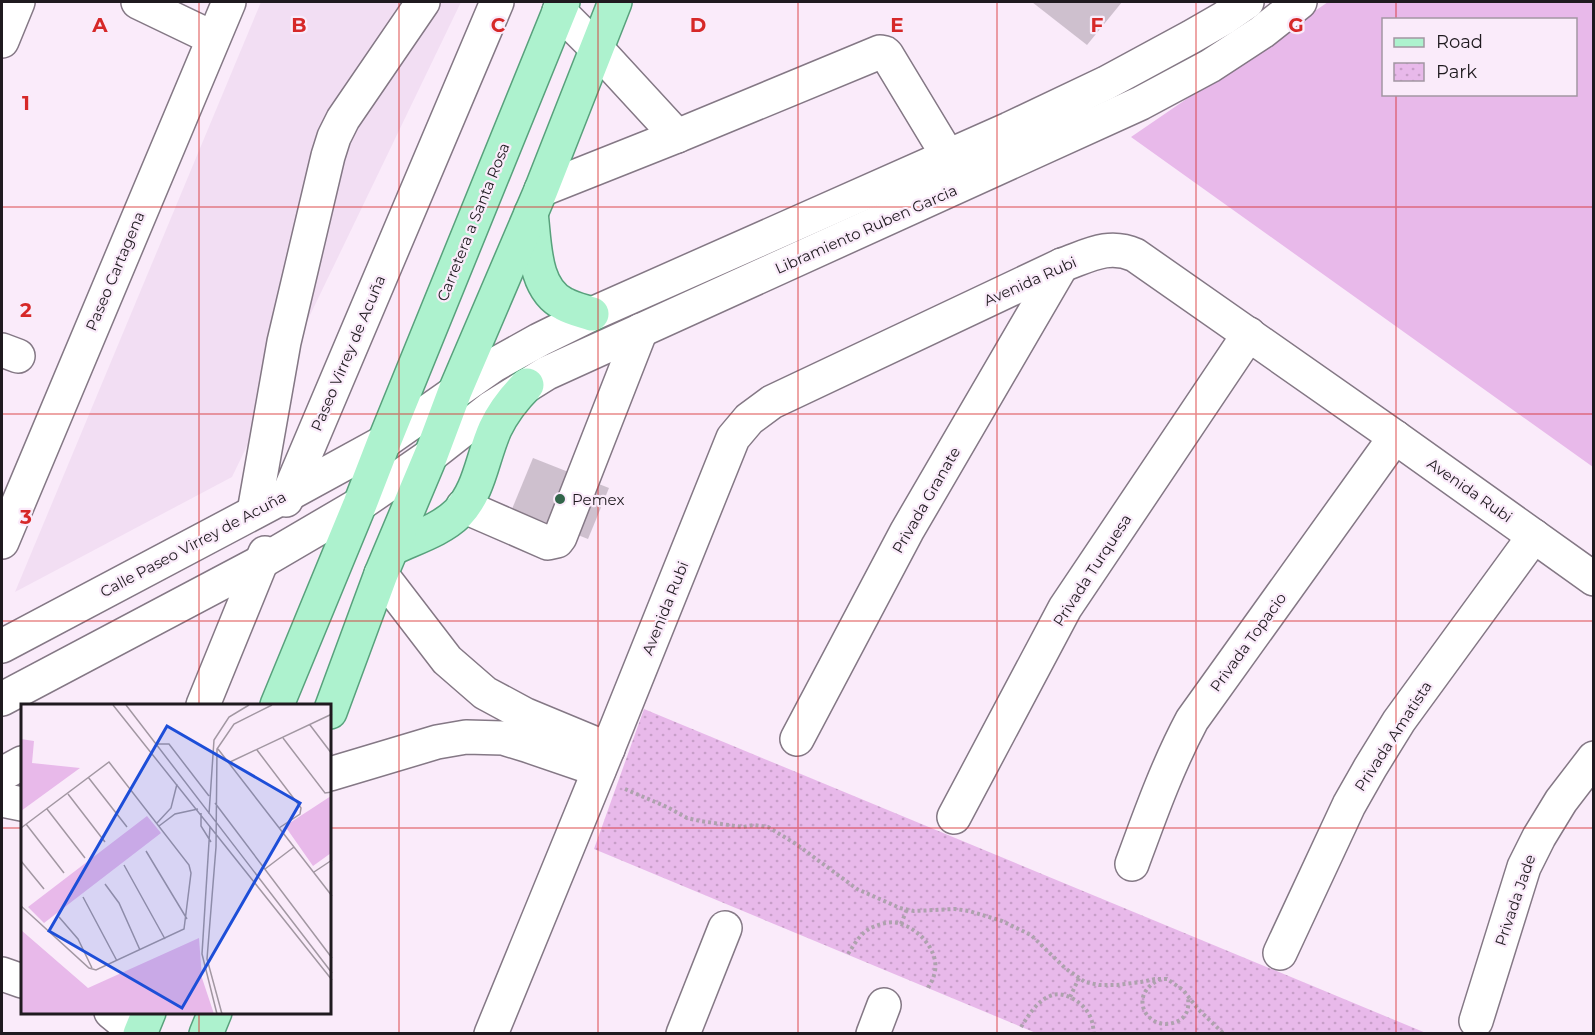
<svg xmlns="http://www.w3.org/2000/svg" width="1595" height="1035" font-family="Montserrat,sans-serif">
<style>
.built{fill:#f2def3}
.grass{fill:#e8b9ea;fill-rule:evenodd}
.park{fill:url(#park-dots)}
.building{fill:#cec0ce}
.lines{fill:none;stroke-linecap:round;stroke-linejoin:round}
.minor-casing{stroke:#847885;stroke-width:36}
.major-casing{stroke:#58a17c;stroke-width:36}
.path{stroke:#aea2ae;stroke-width:4;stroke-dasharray:3 3;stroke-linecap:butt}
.minor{stroke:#fff;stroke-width:33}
.major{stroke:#adf2ce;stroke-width:33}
.grid{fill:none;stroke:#d62828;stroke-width:1.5;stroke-opacity:0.55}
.poi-dot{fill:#32654a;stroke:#faebfa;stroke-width:2}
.labels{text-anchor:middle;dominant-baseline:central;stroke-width:4.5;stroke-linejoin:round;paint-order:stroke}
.street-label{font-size:15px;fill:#1f1a1f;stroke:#faebfa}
.poi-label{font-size:15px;fill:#1f1a1f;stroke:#faebfa;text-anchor:start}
.inset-road{fill:none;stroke:#a297a2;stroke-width:1.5}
.view{fill:#1d4ed8;fill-opacity:0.15;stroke:#1d4ed8;stroke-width:3}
.inset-edge{fill:none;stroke:#1f1a1f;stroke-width:3}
.grid-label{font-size:20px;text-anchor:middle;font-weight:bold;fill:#d62828;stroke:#faebfa;stroke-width:4.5;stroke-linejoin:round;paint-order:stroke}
</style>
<defs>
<pattern id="park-dots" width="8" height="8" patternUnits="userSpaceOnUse" patternTransform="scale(1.5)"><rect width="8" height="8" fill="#e8b9ea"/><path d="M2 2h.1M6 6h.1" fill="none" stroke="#c79ec8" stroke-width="1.8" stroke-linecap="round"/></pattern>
</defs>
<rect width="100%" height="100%" fill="#faebfa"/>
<path class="built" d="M261 2H461L232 477 15 592Z"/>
<path class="grass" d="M1328 2H1593V467L1131 137ZM1384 20H1576V94H1384Z"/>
<path class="park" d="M644 709 1426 1033H1036L594 849Z"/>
<g class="building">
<path d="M1032 2H1122L1087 45Z"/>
<path d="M533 458 609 488 588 539 512 509Z"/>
</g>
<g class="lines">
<g class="minor-casing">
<g id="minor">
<path d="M138 2 213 38"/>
<path d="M559 11 596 48 677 136"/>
<path d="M2 41 18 2"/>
<path d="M541 190 677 136 880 52 885 53 887 55 948 156"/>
<path d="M2 350 18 356"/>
<path d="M286 500 497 2"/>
<path d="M463 506 548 543 557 541 560 537 641 330"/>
<path d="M254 512 284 342 328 156 334 137 343 119 423 2"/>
<path d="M2 542 229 2"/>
<path d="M381 574 447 660 485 693 526 715 608 749"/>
<path d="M2 646 289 494 384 442 494 365 539 340 592 314 1009 129 1106 83 1191 37 1224 18 1247 2"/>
<path d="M2 699 261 562 360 504 431 455 491 408 547 373 1141 103 1210 66 1262 32 1300 2"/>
<path d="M203 705 265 553"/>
<path d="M797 739 907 531 1062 265"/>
<path d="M2 774 22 763"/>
<path d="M330 774 437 742 466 737 503 738 526 745 599 770"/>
<path d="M2 800 22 804"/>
<path d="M954 817 1065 608 1249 334"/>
<path d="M1132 864C1150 815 1167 767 1192 720L1395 437"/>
<path d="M1280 953 1349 805 1370 768 1399 721 1534 536"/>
<path d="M2 974 22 981"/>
<path d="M111 1012 138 1034"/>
<path d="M1476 1021 1524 867 1539 837 1561 801 1594 758"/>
<path d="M491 1034 603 761 733 438 749 419 772 402 1062 265C1088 256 1108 243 1135 255L1395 437 1594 579"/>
<path d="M683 1034 725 928"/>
<path d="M873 1034 884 1005"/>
</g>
</g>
<g class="major-casing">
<g id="major">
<path d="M531 213C535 243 533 289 564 304 573 309 583 311 592 314"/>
<path d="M393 548C414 538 441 530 458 513 480 490 482 458 495 429 503 412 514 398 527 385"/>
<path d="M277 705 360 504 384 442 563 2"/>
<path d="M330 712 381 574 431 455 455 391 541 190 615 2"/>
<path d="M140 1034 149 1012"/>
<path d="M206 1034 215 1012"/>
</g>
</g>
<g class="path">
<path d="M625 789 667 807 687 818 700 821 743 827 754 825 768 827 796 844 857 889 900 908 914 911 955 909 969 911 1002 921 1031 935 1065 968 1085 982 1099 985H1117L1141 982 1155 979H1167L1183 990 1198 1009 1224 1034"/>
<path d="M901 924 907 909"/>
<path d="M848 954C854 945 859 935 869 929 878 924 892 920 901 924 921 930 941 954 934 975 933 980 930 984 928 988"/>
<path d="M1161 979C1124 995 1149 1035 1178 1021 1188 1016 1189 1007 1188 997"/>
<path d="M1070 997 1079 978"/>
<path d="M1021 1027C1029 1015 1036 1002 1050 996 1062 990 1080 1001 1087 1011 1092 1018 1093 1025 1094 1034"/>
</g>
<use href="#minor" class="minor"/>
<use href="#major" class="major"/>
</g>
<path class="grid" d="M199 2V705M399 2V1034M598 2V1034M798 2V1034M997 2V1034M1196 2V1034M1396 2V20M1396 94V1034M2 207H1594M2 414H1594M2 621H1594M2 828H22M330 828H1594M199 1012V1034"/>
<circle class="poi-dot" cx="560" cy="499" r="6"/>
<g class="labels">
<g class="street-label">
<text transform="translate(473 222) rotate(-68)">Carretera a Santa Rosa</text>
<text transform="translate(866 229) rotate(-24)">Libramiento Ruben Garcia</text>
<text transform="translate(115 271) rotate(-67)">Paseo Cartagena</text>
<text transform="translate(1030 281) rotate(-24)">Avenida Rubi</text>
<text transform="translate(348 353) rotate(-67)">Paseo Virrey de Acuña</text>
<text transform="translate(1470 490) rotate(35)">Avenida Rubi</text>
<text transform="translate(926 500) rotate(-60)">Privada Granate</text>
<text transform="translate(193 544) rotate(-28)">Calle Paseo Virrey de Acuña</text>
<text transform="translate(1092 570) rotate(-57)">Privada Turquesa</text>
<text transform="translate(665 608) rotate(-68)">Avenida Rubi</text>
<text transform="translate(1248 642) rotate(-54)">Privada Topacio</text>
<text transform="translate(1393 736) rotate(-57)">Privada Amatista</text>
<text transform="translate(1515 900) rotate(-71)">Privada Jade</text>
</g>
<g class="poi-label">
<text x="572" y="499">Pemex</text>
</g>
</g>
<g transform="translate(21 704)">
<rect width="310" height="310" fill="#faebfa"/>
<path d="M0 35 13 37 11 59 59 64 0 107ZM0 226 67 284 178 234 181 274 193 310H0Z" fill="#e8b9ea"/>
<path d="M310 92V149L292 162 264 122ZM126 112 140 129 23 219 7 203Z" fill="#e8b9ea"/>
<path class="inset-road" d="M92 1 311 276M105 1 311 269M289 21 311 50M262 34 304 89 311 88M136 40H148L188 92M197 45 311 192M236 46 280 104 279 110 258 124M209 58 311 10M67 73 106 123M47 90 84 138M194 99 311 254M26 105 64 154M180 109V122L190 138M188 110 193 36 208 13 228 1M136 119 150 104 156 80M5 120 43 169M138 122 154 110 177 105M189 122 181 250 196 310M0 124 88 58 168 161 170 169 163 225 75 266 68 264 0 202M125 147 166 215M0 157 23 185M103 161 144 235M244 165 273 143M293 168 311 156M84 180 98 199 119 246M62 193 96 257M38 213 57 235 71 264M201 310 186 255 195 143 196 45 213 20 251 1"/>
<path class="view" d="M146 22 279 99 161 304 28 227Z"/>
<rect width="310" height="310" class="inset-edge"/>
</g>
<g class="grid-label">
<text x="100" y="32">A</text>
<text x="299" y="32">B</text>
<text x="498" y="32">C</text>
<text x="698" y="32">D</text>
<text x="897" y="32">E</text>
<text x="1097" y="32">F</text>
<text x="1296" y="32">G</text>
<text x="26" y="110">1</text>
<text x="26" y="317">2</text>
<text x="26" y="524">3</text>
</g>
<rect width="1595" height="1035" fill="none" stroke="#1f1a1f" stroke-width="6"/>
<rect x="1382" y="18" width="195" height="78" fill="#faebfa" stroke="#a297a2" stroke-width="1.5"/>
<rect x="1394" y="38" width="30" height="9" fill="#adf2ce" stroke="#a297a2" stroke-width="1.5"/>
<text x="1436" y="48" font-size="18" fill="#1f1a1f">Road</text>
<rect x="1394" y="63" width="30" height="18" fill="url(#park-dots)" stroke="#a297a2" stroke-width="1.5"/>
<text x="1436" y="78" font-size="18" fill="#1f1a1f">Park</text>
</svg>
